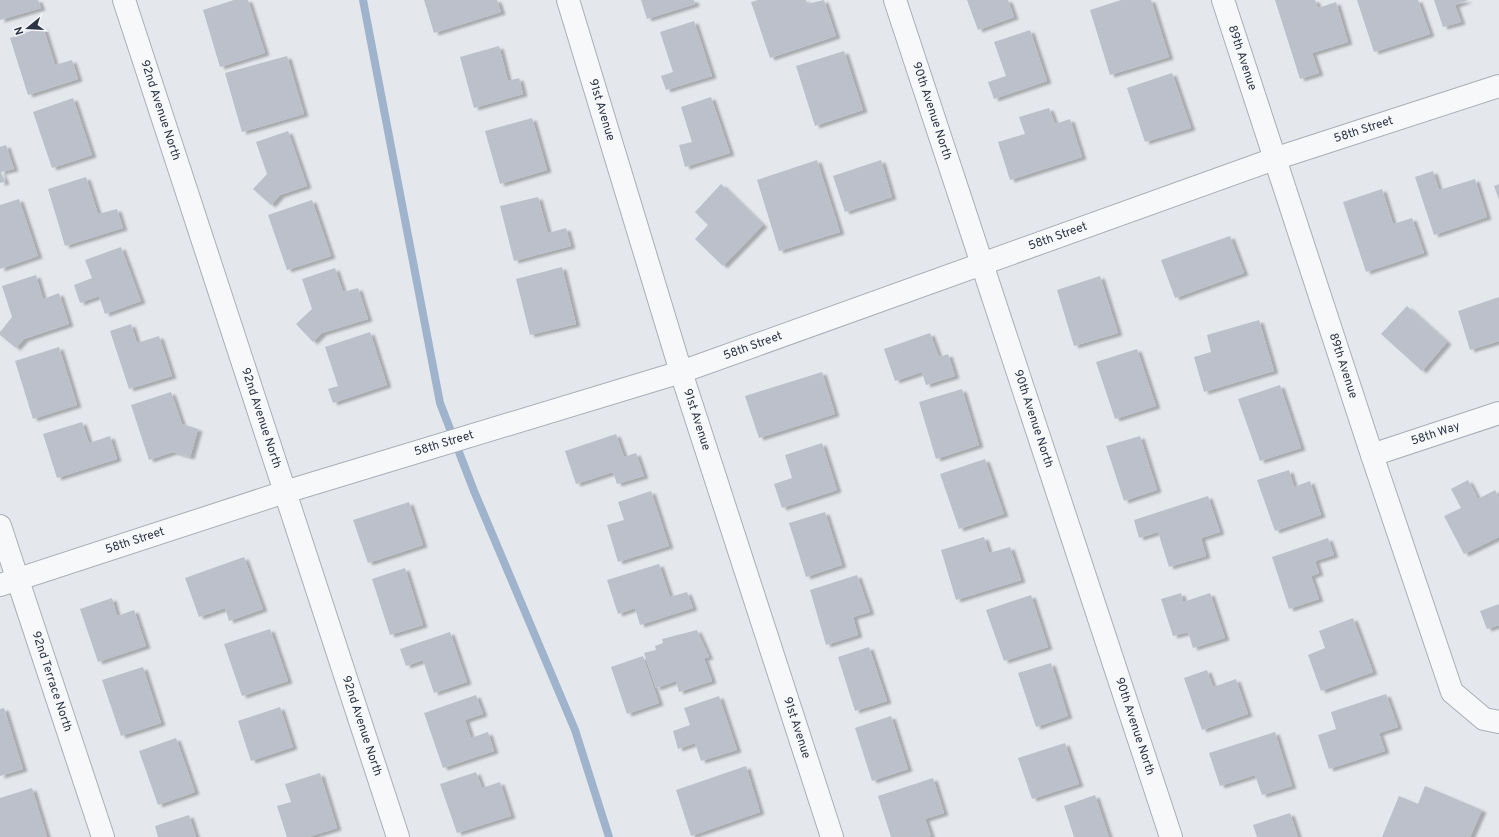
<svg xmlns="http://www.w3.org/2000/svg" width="1499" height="837" font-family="Overpass,sans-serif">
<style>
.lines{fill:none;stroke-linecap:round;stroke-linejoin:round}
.stream{stroke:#9fb4cc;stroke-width:8}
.building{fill:#bbc0ca;filter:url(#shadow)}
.minor-casing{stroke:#a9aeb7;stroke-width:24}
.minor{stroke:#f7f8fa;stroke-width:22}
.labels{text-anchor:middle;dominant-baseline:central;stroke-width:3;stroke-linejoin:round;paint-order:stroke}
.street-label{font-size:12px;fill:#2b3445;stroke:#f4f6f9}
</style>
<defs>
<filter id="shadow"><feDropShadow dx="4.5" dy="2.5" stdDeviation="1" flood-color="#0004"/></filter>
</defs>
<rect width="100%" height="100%" fill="#e4e7ec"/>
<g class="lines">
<path class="stream" d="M363 0 440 403 474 491 575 730 609 837"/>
</g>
<g class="building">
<path d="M0 0H38L41 8 0 20Z"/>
<path d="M234 0H248L265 53 220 67 203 10Z"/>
<path d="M424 0H497L501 12 434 33Z"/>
<path d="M641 0H694L695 4 647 19Z"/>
<path d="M758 0H806L807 4 824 0 836 36 770 58 751 2Z"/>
<path d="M967 0H1008L1014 17 978 30Z"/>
<path d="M1121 0H1151L1169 57 1110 75 1090 10Z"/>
<path d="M1275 0H1315L1318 8 1336 2 1348 42 1312 53 1319 73 1300 79Z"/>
<path d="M1357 0H1418L1430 34 1374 52Z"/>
<path d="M1434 0H1468L1455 5 1461 22 1443 27Z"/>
<path d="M694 21 712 76 666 90 661 76 673 72 660 32Z"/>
<path d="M43 27 55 65 72 60 78 79 28 95 10 38Z"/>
<path d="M1030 30 1047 81 994 99 988 82 1006 76 994 42Z"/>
<path d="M499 46 508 81 519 78 523 94 474 108 460 57Z"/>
<path d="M844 51 863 110 815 126 796 66Z"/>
<path d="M287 56 304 114 242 132 225 73Z"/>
<path d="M1172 73 1191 128 1145 142 1127 88Z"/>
<path d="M711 97 730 153 685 167 679 145 692 142 681 107Z"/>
<path d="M73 98 92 155 52 168 33 112Z"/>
<path d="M1049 108 1055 124 1070 119 1082 157 1010 180 998 142 1025 134 1019 117Z"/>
<path d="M532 118 547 170 500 184 485 131Z"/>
<path d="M288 131 307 186 280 195 271 205 253 189 267 174 256 142Z"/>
<path d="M6 145 14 169 1 172 5 182 0 183V147Z"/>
<path d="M817 160 840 232 779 251 757 180Z"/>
<path d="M881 160 892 197 845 212 833 176Z"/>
<path d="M1433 171 1439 190 1475 179 1487 217 1434 235 1415 177Z"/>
<path d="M86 177 98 214 117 209 123 228 65 246 48 189Z"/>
<path d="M721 184 763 225 723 266 695 239 708 225 695 212Z"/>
<path d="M1499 184V200L1494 186Z"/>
<path d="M1382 189 1393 224 1412 218 1424 253 1366 272 1343 202Z"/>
<path d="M538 197 548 233 566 228 571 246 514 261 500 206Z"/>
<path d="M19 199 38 256 0 269V205Z"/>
<path d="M312 200 331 256 287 270 268 215Z"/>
<path d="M1230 236 1244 273 1175 298 1161 260Z"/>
<path d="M121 247 141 301 105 314 99 296 80 303 74 285 92 278 85 260Z"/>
<path d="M562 267 576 324 530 335 516 279Z"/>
<path d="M335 268 343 292 358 288 368 319 322 333 313 342 296 324 312 309 302 279Z"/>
<path d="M36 275 43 299 59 293 69 324 24 339 16 348 0 335V332L12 317 2 286Z"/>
<path d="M1100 276 1118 333 1074 346 1057 290Z"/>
<path d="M1499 297V341L1470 350 1458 311Z"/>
<path d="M1407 306 1447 342 1422 371 1381 334Z"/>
<path d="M1259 320 1274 371 1204 392 1194 357 1211 352 1207 335Z"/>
<path d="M131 324 137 343 159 336 172 376 129 389 110 331Z"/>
<path d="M370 332 387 385 333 403 328 389 338 386 325 347Z"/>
<path d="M930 333 939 357 948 354 955 376 926 385 922 372 895 381 884 349Z"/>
<path d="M59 347 77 405 33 419 15 361Z"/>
<path d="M1137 349 1156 406 1115 419 1096 362Z"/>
<path d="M822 372 835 414 759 438 745 396Z"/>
<path d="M1280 385 1301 448 1260 461 1238 399Z"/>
<path d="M962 389 979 445 936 459 919 402Z"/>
<path d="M171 392 182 424 198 429 190 457 173 452 149 460 131 405Z"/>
<path d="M82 422 89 443 110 436 117 459 57 478 43 434Z"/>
<path d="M616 434 624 457 636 453 644 476 617 484 613 472 576 484 565 451Z"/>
<path d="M1140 436 1157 490 1124 501 1106 446Z"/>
<path d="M822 443 837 490 782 508 774 484 792 478 785 455Z"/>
<path d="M985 459 1004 514 959 529 940 474Z"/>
<path d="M1289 470 1294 487 1310 481 1321 515 1275 531 1257 480Z"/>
<path d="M1468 480 1478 499 1495 490 1499 498V537L1464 554 1444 516 1461 508 1451 489Z"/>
<path d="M651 491 669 546 618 562 607 525 624 520 618 502Z"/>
<path d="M1208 496 1220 532 1201 538 1206 556 1169 567 1158 532 1139 538 1134 520Z"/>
<path d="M409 502 423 545 368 563 353 520Z"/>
<path d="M825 512 842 565 806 577 789 523Z"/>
<path d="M984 537 989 553 1010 547 1021 580 956 600 941 550Z"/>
<path d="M1328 538 1334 555 1315 561 1319 573 1311 576 1319 599 1289 609 1272 557Z"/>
<path d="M244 557 263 609 229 621 225 608 199 617 185 578Z"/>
<path d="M659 564 670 597 687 592 693 608 640 625 635 608 618 614 607 580Z"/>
<path d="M405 568 423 625 390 635 372 579Z"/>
<path d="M857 575 870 612 853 617 858 635 826 645 810 590Z"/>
<path d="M1181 593 1183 602 1210 593 1225 638 1193 648 1188 632 1173 636 1161 599Z"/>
<path d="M1031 595 1048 647 1004 661 986 610Z"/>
<path d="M112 598 117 616 134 610 146 646 98 662 80 609Z"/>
<path d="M1499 604V625L1487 629 1480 611Z"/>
<path d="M1353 618 1373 672 1321 691 1308 655 1325 648 1319 631Z"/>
<path d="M270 629 288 681 242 696 224 644Z"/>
<path d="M697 630 709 657 704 658 712 681 679 692 676 681 656 688 644 653 656 650 655 646 663 643 662 639Z"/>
<path d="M450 632 467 682 434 693 423 660 406 666 400 649Z"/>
<path d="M869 647 887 701 855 711 838 657Z"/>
<path d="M643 656 659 703 627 714 611 667Z"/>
<path d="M1051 663 1068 716 1036 727 1018 673Z"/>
<path d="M143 667 161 723 121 736 102 680Z"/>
<path d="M1207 670 1213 687 1236 679 1248 714 1202 730 1184 678Z"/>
<path d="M1386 694 1398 727 1379 733 1385 751 1329 769 1318 735 1336 729 1331 712Z"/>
<path d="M476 695 483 714 465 720 471 738 488 732 494 751 443 768 424 713Z"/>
<path d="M719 696 737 750 701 761 695 743 678 749 673 731 690 725 684 708Z"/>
<path d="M280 707 293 747 251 761 238 721Z"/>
<path d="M4 708 23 769 0 776V709Z"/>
<path d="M891 716 908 769 872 781 855 728Z"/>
<path d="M1275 732 1292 786 1262 795 1255 775 1220 786 1209 753Z"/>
<path d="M176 738 195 792 158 805 139 751Z"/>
<path d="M1065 743 1079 784 1032 799 1018 758Z"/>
<path d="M746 766 760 812 691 836 676 790Z"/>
<path d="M476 772 482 788 500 782 511 816 457 833 440 784Z"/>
<path d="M320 773 337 828 308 837H287L277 806 291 802 285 784Z"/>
<path d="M933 778 944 813 925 819 931 836 891 837 878 796Z"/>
<path d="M1425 786 1482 810 1470 837H1382L1399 796 1418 804Z"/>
<path d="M32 788 47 837H0V798Z"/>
<path d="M1095 795 1109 837H1074L1064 806Z"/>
<path d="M1290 813 1298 837H1257L1253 825Z"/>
<path d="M189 815 196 837H158L155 826Z"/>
</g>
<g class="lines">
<g class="minor-casing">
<g id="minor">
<path id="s1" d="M124 0 398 837"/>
<path id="s2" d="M568 0 681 372 832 837"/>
<path id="s3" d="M895 0 1171 837"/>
<path id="s4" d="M1223 0 1372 455 1452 692 1484 719 1499 722"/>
<path id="s5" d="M1372 455 1499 413"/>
<path id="s6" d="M0 526 103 837"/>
<path id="s7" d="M0 585 285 492 681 372 1274 159 1499 86"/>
</g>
</g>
<use href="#minor" class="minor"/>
</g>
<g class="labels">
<g class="street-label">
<text stroke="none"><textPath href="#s4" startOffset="61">89th Avenue</textPath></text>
<text stroke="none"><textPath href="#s2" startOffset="115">91st Avenue</textPath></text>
<text stroke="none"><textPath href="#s1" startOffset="116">92nd Avenue North</textPath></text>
<text stroke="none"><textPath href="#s3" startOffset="117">90th Avenue North</textPath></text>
<text stroke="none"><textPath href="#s7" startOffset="1438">58th Street</textPath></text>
<text stroke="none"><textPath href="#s7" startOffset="1114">58th Street</textPath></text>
<text stroke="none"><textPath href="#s7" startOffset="790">58th Street</textPath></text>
<text stroke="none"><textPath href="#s4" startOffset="385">89th Avenue</textPath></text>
<text stroke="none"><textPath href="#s1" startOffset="440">92nd Avenue North</textPath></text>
<text stroke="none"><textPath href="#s3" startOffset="441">90th Avenue North</textPath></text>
<text stroke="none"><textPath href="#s2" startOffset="439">91st Avenue</textPath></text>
<text stroke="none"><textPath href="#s5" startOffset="67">58th Way</textPath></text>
<text stroke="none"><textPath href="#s7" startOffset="466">58th Street</textPath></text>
<text stroke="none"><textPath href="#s7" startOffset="142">58th Street</textPath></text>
<text stroke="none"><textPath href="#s6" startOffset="164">92nd Terrace North</textPath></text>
<text stroke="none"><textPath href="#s1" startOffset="764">92nd Avenue North</textPath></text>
<text stroke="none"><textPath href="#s3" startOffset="765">90th Avenue North</textPath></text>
<text stroke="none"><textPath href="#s2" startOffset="763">91st Avenue</textPath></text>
</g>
</g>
<g transform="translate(28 28) rotate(252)" stroke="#f4f6f9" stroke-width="3" paint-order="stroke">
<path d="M0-3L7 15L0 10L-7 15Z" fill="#2b3445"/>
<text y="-6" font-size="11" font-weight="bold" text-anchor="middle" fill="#2b3445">N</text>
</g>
</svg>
